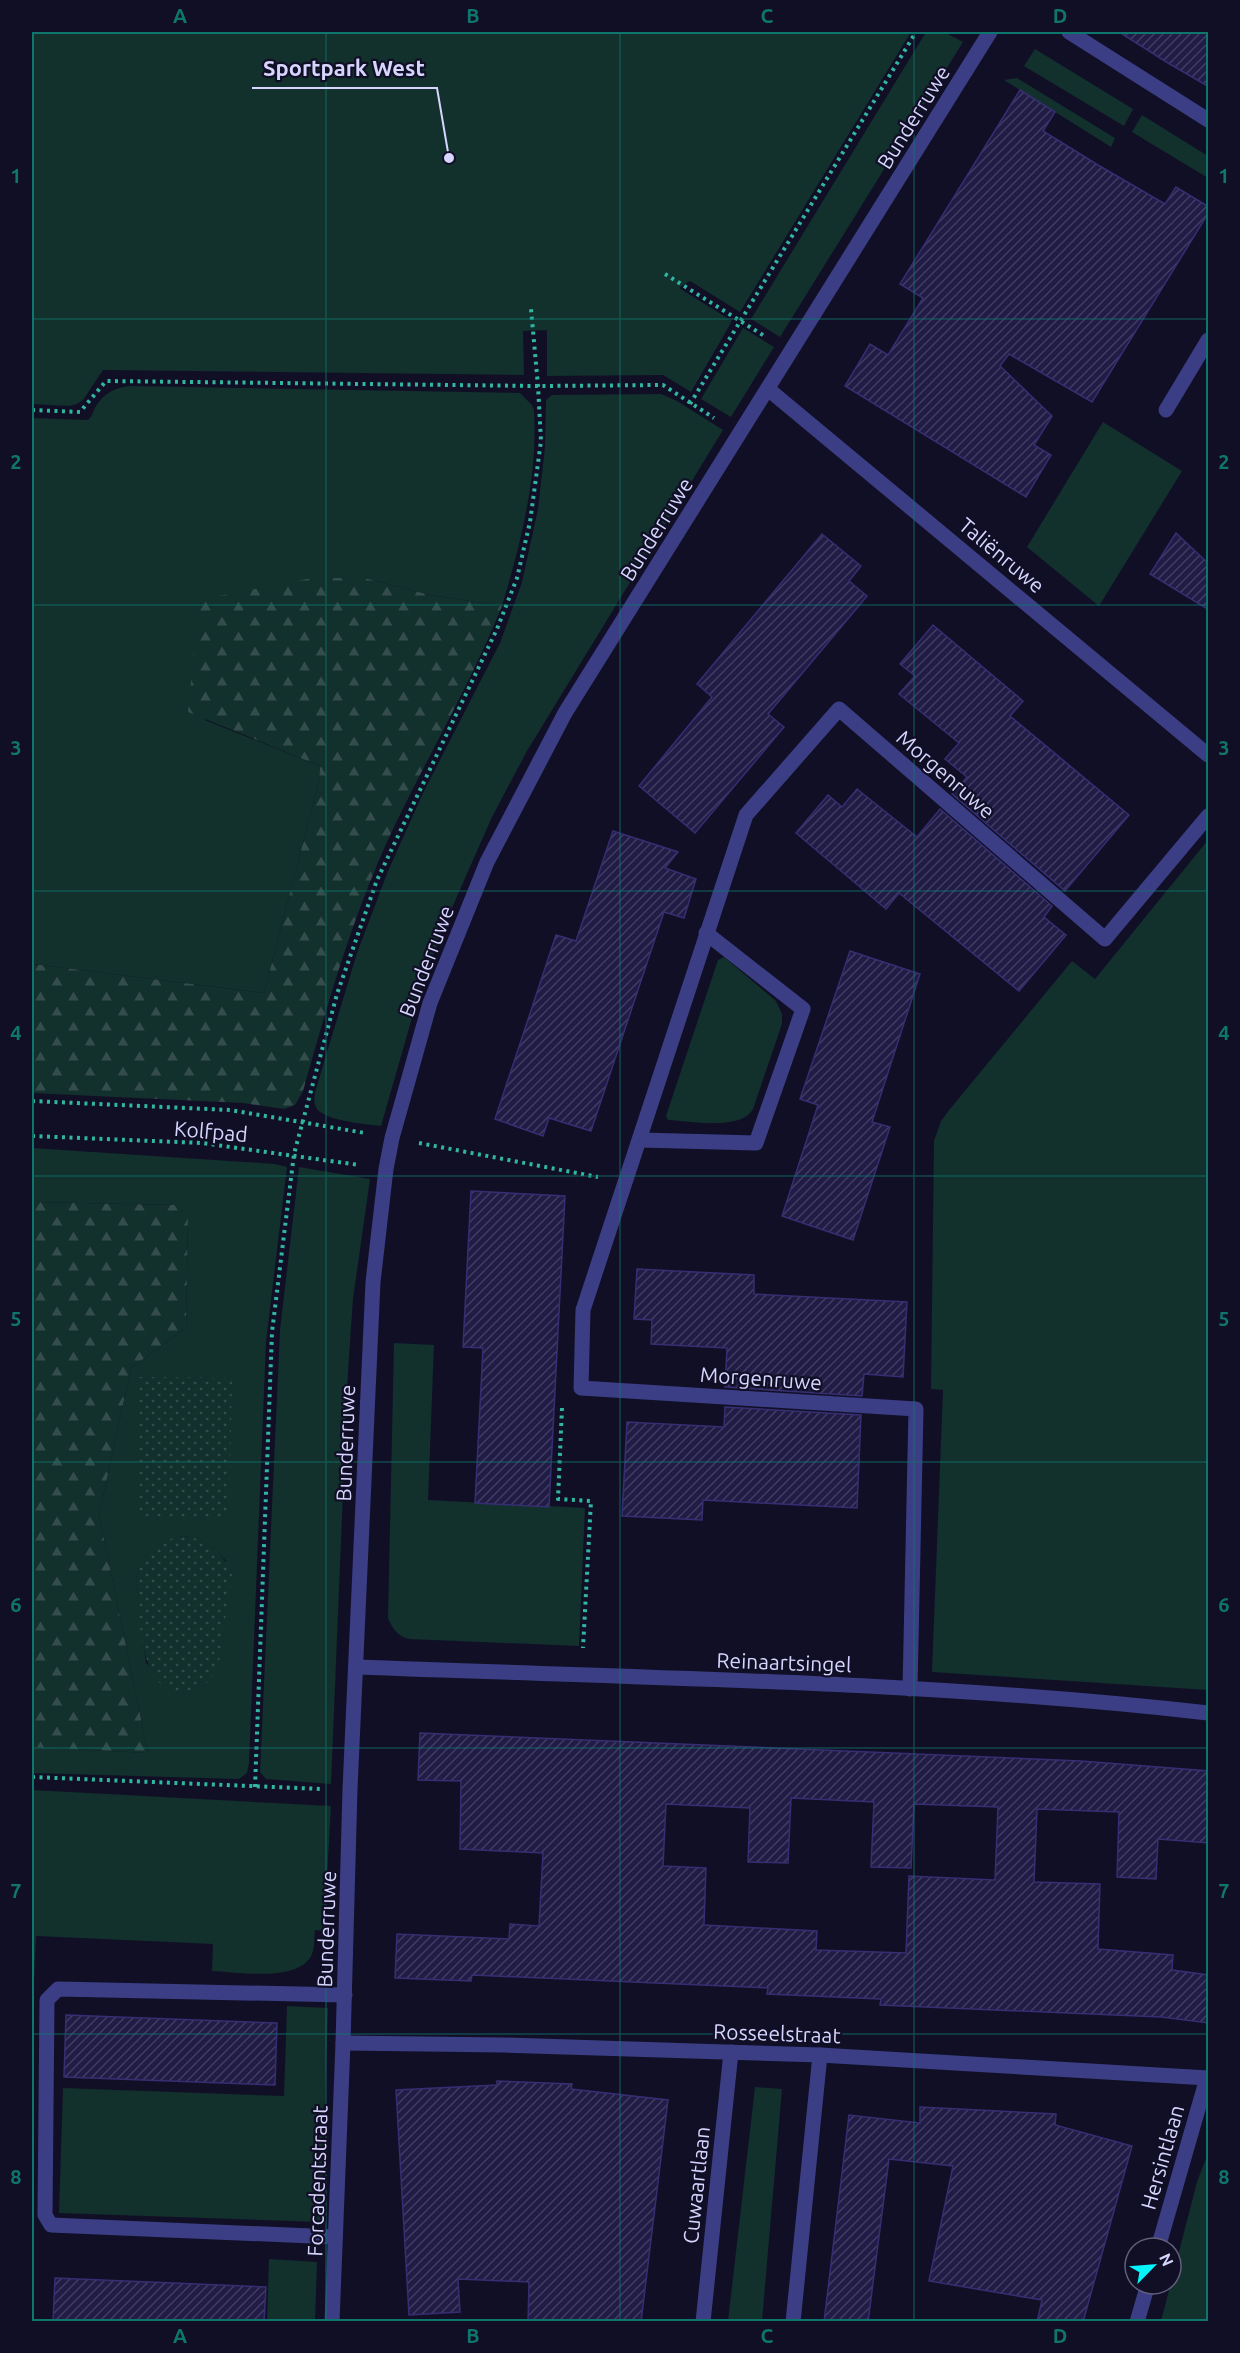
<svg xmlns="http://www.w3.org/2000/svg" width="1240" height="2353" font-family="Ubuntu,sans-serif">
<style>
.green{fill:#12302c;fill-rule:evenodd}
.forest{fill:url(#forest-firs)}
.park{fill:url(#park-dots)}
.building{fill:url(#building-hatch);stroke:#362e72;stroke-width:1.5;fill-rule:evenodd}
.lines{fill:none;stroke-linecap:round;stroke-linejoin:round}
.path{stroke:#31b6a4;stroke-width:4;stroke-dasharray:3 4.5;stroke-linecap:butt}
.minor{stroke:#3b3e84;stroke-width:15}
.grid{fill:none;stroke:#0f766e;stroke-width:1.5;stroke-opacity:0.55}
.labels{text-anchor:middle;dominant-baseline:central;stroke-width:4.5;stroke-linejoin:round;paint-order:stroke}
.street-label{font-size:21px;fill:#d6d5fe;stroke:#110f26}
.leader{fill:none;stroke:#d6d5fe;stroke-width:2}
.callout-dot{fill:#d6d5fe;stroke:#110f26;stroke-width:2}
.callout-label{font-size:22px;text-anchor:middle;font-weight:bold;fill:#d6d5fe;stroke:#110f26;stroke-width:4.5;stroke-linejoin:round;paint-order:stroke}
.neatline{fill:none;stroke:#0f766e;stroke-width:2}
.grid-label{font-size:20px;text-anchor:middle;font-weight:bold;fill:#0f766e}
</style>
<defs>
<pattern id="forest-firs" width="22" height="20" patternUnits="userSpaceOnUse" patternTransform="scale(1.5)"><rect width="22" height="20" fill="#12302c"/><path d="M5 1l3.5 6h-7zM16 11l3.5 6h-7z" fill="#344d4c"/></pattern>
<pattern id="park-dots" width="8" height="8" patternUnits="userSpaceOnUse" patternTransform="scale(1.5)"><rect width="8" height="8" fill="#12302c"/><path d="M2 2h.1M6 6h.1" fill="none" stroke="#344d4c" stroke-width="1.8" stroke-linecap="round"/></pattern>
<pattern id="building-hatch" width="6" height="6" patternUnits="userSpaceOnUse" patternTransform="scale(1.5)"><rect width="6" height="6" fill="#211c46"/><path d="M-1 1l2-2M0 6l6-6M5 7l2-2" fill="none" stroke="#403c62"/></pattern>
</defs>
<rect width="100%" height="100%" fill="#110f26"/>
<g class="green">
<path d="M32 32H911L740 312 690 281 679 288 732 321 691 392 663 375 547 376V330L523 331 524 375 103 370 83 400 77 404 69 406 32 404Z"/>
<path d="M926 32H944L963 42 780 337 751 319Z"/>
<path d="M1035 49 1133 109 1124 126 1024 66Z"/>
<path d="M1017 78 1115 138 1111 147 1004 80Z"/>
<path d="M1142 115 1208 156V178L1132 132Z"/>
<path d="M743 328 774 347 731 417 701 399Z"/>
<path d="M131 386 520 393 532 405 534 410C538 477 521 542 502 606L430 595 365 578 205 720 320 766 319 781 264 993 33 964 32 418 88 420C93 415 93 411 96 406 104 393 116 387 131 386Z"/>
<path d="M661 394 677 401 723 430 527 751 492 817 444 926 418 997 381 1126C366 1124 319 1121 315 1105 313 1098 316 1089 318 1082L357 953 388 871 423 793 500 643 522 582 538 509 545 447 546 400 552 395Z"/>
<path d="M1103 422 1182 471 1099 606 1027 547Z"/>
<path d="M1208 840V1690L932 1672 943 1390 931 1389 934 1141 941 1121 950 1109 1072 961 1095 979Z"/>
<path d="M724 957 776 1001 782 1014V1024L753 1109C741 1131 690 1121 668 1120L666 1116 718 960Z"/>
<path d="M32 1148 275 1164 287 1167 266 1342 249 1763 247 1773 239 1779 32 1773V1747L148 1753 99 1515 131 1368 186 1328 188 1217 175 1205 32 1202ZM183 1536C203 1539 214 1546 226 1561L204 1685 185 1691 174 1690 146 1663 136 1583C137 1556 158 1541 183 1536Z"/>
<path d="M299 1167 370 1179 353 1299 348 1371 331 1784 266 1779 260 1772 280 1330Z"/>
<path d="M394 1343 434 1345 428 1500 585 1508 579 1646 409 1639C397 1636 393 1629 388 1618Z"/>
<path d="M32 1790 331 1806 324 1931 315 1930C314 1937 315 1947 312 1954 300 1983 237 1972 212 1971L213 1944 36 1936 32 2026Z"/>
<path d="M287 2006 328 2008 321 2222 59 2213 63 2088 284 2096Z"/>
<path d="M755 2087 782 2089 762 2321H728Z"/>
<path d="M1208 2153V2321H1161L1197 2182Z"/>
<path d="M269 2259 317 2262 315 2321H267Z"/>
</g>
<g class="forest">
<path d="M312 578H365L430 595 502 606C469 688 423 764 386 844 351 922 326 1009 303 1091L295 1105 284 1109 243 1103 32 1093V921L33 964 264 993 319 781 320 766 188 712 198 609 209 598Z"/>
<path d="M32 1202 175 1205 188 1216 186 1328 131 1368 99 1515 148 1753 32 1747Z"/>
</g>
<g class="park">
<path d="M139 1377 232 1378 229 1517 137 1516Z"/>
<path d="M183 1536C209 1539 222 1551 232 1575 228 1598 225 1621 221 1644 220 1652 220 1663 216 1671 210 1683 200 1688 187 1691 138 1700 140 1613 136 1583 137 1556 157 1540 183 1536Z"/>
</g>
<g class="building">
<path d="M1119 32H1209V87L1168 63Z"/>
<path d="M1020 90 1055 112 1043 131 1098 165 1165 204 1176 187 1209 207V212L1092 402 1009 354 1000 366 1052 416 1034 445 1051 455 1026 497 845 386 870 344 888 355 923 298 900 284Z"/>
<path d="M1176 533 1209 564V610L1150 574Z"/>
<path d="M822 534 861 566 849 581 867 596 768 714 784 727 695 833 639 786 712 697 697 684Z"/>
<path d="M933 625 1023 701 1010 716 1129 815 1065 891 952 794 967 777 945 759 959 743 899 694 915 676 900 664Z"/>
<path d="M857 789 917 837 940 809 1052 906 1044 917 1066 935 1019 991 899 893 886 909 796 833 828 795 842 807Z"/>
<path d="M613 831 678 852 665 868 696 879 684 918 664 912 591 1131 549 1118 543 1136 495 1119 556 935 576 941Z"/>
<path d="M850 951 920 974 872 1122 890 1127 853 1240 782 1216 818 1105 800 1099Z"/>
<path d="M471 1191 565 1196 549 1507 475 1503 483 1348 463 1347Z"/>
<path d="M637 1269 754 1275V1294L907 1302 903 1377 864 1374 862 1396 725 1387 727 1348 651 1344 652 1320 634 1319Z"/>
<path d="M725 1407 861 1415 857 1508 703 1500 702 1520 622 1516 627 1422 724 1427Z"/>
<path d="M420 1733 1081 1761 1209 1771V1843L1158 1839 1156 1879 1117 1877 1119 1812 1037 1809 1034 1882 1100 1884 1098 1949 1173 1955 1172 1970 1209 1975V2023L1161 2017 880 2005 881 1999 767 1994 768 1988 472 1975 471 1981 395 1978 397 1934 509 1939 510 1924 539 1926 543 1853 460 1849 461 1781 418 1780ZM791 1798 874 1802 871 1867 911 1868 914 1804 998 1807 995 1880 909 1876 906 1953 816 1950 817 1931 704 1925 706 1868 663 1866 666 1804 750 1808 748 1862 788 1863Z"/>
<path d="M66 2015 277 2023 275 2085 64 2077Z"/>
<path d="M497 2081 572 2084 571 2089 668 2100 641 2322H528L529 2282 458 2279 460 2312 409 2315 396 2090 497 2085Z"/>
<path d="M920 2107 1056 2114 1055 2125 1132 2146 1083 2322H1037L1042 2300 929 2281 953 2166 889 2159 868 2322H824L849 2115 920 2123Z"/>
<path d="M55 2278 266 2287 264 2322H53Z"/>
</g>
<g class="lines">
<g class="path">
<path d="M665 274 766 337"/>
<path d="M690 404 916 32"/>
<path d="M32 410 80 412 106 381 538 386 663 385 714 418"/>
<path d="M32 1101 230 1110 365 1133"/>
<path d="M32 1136 202 1143 359 1165"/>
<path d="M419 1143 598 1177"/>
<path d="M562 1408 558 1499 591 1501 583 1648"/>
<path d="M32 1777 322 1789"/>
<path d="M255 1787 272 1332 294 1154 337 994 377 880 497 629 517 578 530 522 541 441 538 386 531 309"/>
</g>
<g class="minor">
<path d="M1069 32 1208 120"/>
<path d="M768 389 1208 755"/>
<path d="M1166 410 1208 340"/>
<path d="M640 1140 756 1143 803 1009 706 933"/>
<path d="M357 1667C641 1678 926 1681 1208 1713"/>
<path d="M910 1689 916 1409 581 1388 583 1310 746 815 839 709 1105 939 1208 816"/>
<path d="M343 2043 504 2045 820 2055 1208 2078"/>
<path d="M335 2237 51 2225 45 2215 47 2000 58 1989 345 1995"/>
<path d="M1158 2248 1207 2078"/>
<path d="M332 2322 343 2043 350 1789 373 1282 386 1169 392 1138 430 1003 487 862 565 713 990 32"/>
<path d="M703 2322 731 2052"/>
<path d="M793 2322 820 2055"/>
<path d="M1137 2322 1148 2284"/>
</g>
</g>
<path class="grid" d="M326 32V2322M620 32V2322M914 32V2322M32 319H1208M32 605H1208M32 891H1208M32 1176H1208M32 1462H1208M32 1748H1208M32 2034H1208"/>
<g class="labels">
<g class="street-label">
<text transform="translate(913 117) rotate(-58)">Bunderruwe</text>
<text transform="translate(656 529) rotate(-58)">Bunderruwe</text>
<text transform="translate(1002 555) rotate(40)">Taliënruwe</text>
<text transform="translate(946 774) rotate(41)">Morgenruwe</text>
<text transform="translate(426 961) rotate(-69)">Bunderruwe</text>
<text transform="translate(211 1131) rotate(5)">Kolfpad</text>
<text transform="translate(761 1378) rotate(4)">Morgenruwe</text>
<text transform="translate(345 1443) rotate(-88)">Bunderruwe</text>
<text transform="translate(784 1662) rotate(2)">Reinaartsingel</text>
<text transform="translate(326 1929) rotate(-88)">Bunderruwe</text>
<text transform="translate(777 2033) rotate(2)">Rosseelstraat</text>
<text transform="translate(1162 2157) rotate(-74)">Hersintlaan</text>
<text transform="translate(317 2181) rotate(-88)">Forcadentstraat</text>
<text transform="translate(696 2185) rotate(-84)">Cuwaartlaan</text>
</g>
</g>
<path class="leader" d="M449 158L437 88H252"/>
<circle class="callout-dot" cx="449" cy="158" r="6"/>
<g class="callout-label">
<text x="344" y="76">Sportpark West</text>
</g>
<rect width="1240" height="2353" fill="none" stroke="#110f26" stroke-width="66"/>
<g transform="translate(1153 2266) rotate(65)"><circle r="28" fill="#110f26" stroke="#605e7c" stroke-width="1.5"/>
<path d="M0-4.5L10 22L0 15L-10 22Z" fill="#04f6fb"/>
<text y="-9" font-size="16" font-weight="bold" text-anchor="middle" fill="#d6d5fe">N</text>
</g>
<rect x="33" y="33" width="1174" height="2287" class="neatline"/>
<g class="grid-label">
<text x="180" y="23">A</text>
<text x="473" y="23">B</text>
<text x="767" y="23">C</text>
<text x="1060" y="23">D</text>
<text x="16" y="183">1</text>
<text x="1224" y="183">1</text>
<text x="16" y="469">2</text>
<text x="1224" y="469">2</text>
<text x="16" y="755">3</text>
<text x="1224" y="755">3</text>
<text x="16" y="1040">4</text>
<text x="1224" y="1040">4</text>
<text x="16" y="1326">5</text>
<text x="1224" y="1326">5</text>
<text x="16" y="1612">6</text>
<text x="1224" y="1612">6</text>
<text x="16" y="1898">7</text>
<text x="1224" y="1898">7</text>
<text x="16" y="2184">8</text>
<text x="1224" y="2184">8</text>
<text x="180" y="2343">A</text>
<text x="473" y="2343">B</text>
<text x="767" y="2343">C</text>
<text x="1060" y="2343">D</text>
</g>
</svg>
